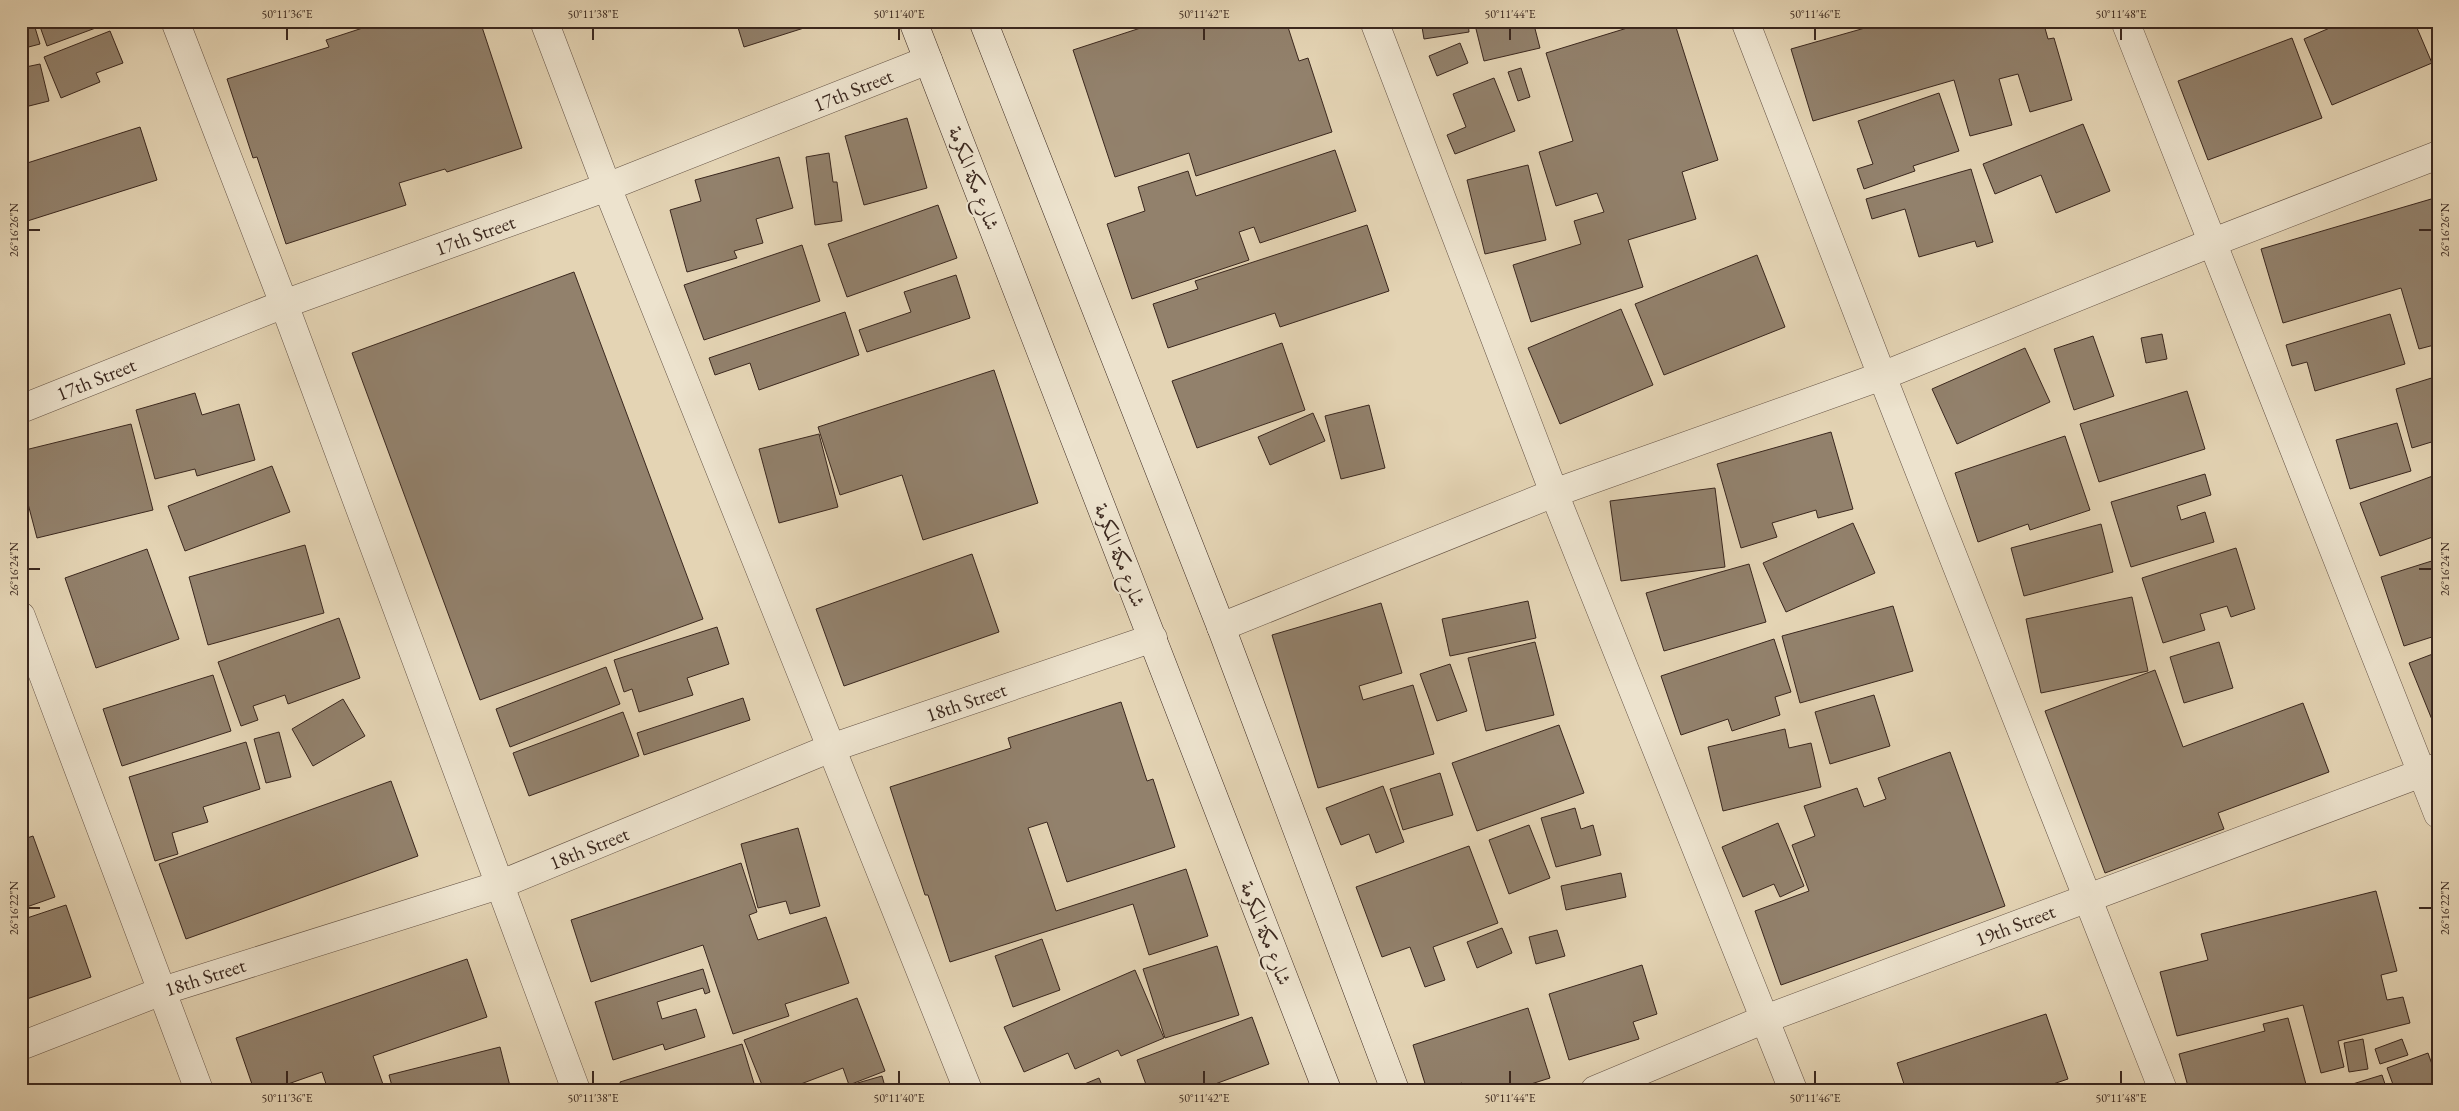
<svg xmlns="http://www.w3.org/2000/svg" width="2459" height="1111" font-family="'EB Garamond',Amiri,serif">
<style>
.building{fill:#92816c;stroke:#3a271e}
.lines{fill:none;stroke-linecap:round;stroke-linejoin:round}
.minor-casing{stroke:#645244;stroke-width:29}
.secondary-casing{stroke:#3a271e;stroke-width:29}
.minor{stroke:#ede3ce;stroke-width:28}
.secondary{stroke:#ede3ce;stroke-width:28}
.ticks{fill:none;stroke:#3a271e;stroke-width:2}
.labels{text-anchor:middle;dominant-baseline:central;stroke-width:4;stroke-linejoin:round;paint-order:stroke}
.street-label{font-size:20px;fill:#3a271e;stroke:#ede3ce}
.neatline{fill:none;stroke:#3a271e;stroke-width:2}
.ticks-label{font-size:12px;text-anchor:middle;fill:#3a271e}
</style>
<rect width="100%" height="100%" fill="#e4d4b4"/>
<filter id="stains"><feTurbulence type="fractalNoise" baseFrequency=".004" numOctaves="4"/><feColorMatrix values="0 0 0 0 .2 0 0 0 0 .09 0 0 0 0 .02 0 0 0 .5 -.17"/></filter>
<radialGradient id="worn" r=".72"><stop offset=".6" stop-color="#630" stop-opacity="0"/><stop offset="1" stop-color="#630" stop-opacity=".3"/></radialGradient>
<g class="building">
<path d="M21 21H33L40 44 21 49Z"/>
<path d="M38 21H99L101 26 47 46Z"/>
<path d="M384 21H480L522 148 447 172 445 169 399 183 406 205 286 244 257 157 253 158 227 79 329 47 326 40Z"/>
<path d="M736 21H826L744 47Z"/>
<path d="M1162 21H1286L1299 61 1308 58 1332 132 1196 176 1189 153 1115 177 1073 50Z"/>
<path d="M1421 21H1468L1469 32 1424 39Z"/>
<path d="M1474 21H1533L1540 48 1484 61Z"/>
<path d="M1650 21H1674L1718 160 1682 172 1696 219 1628 240 1643 287 1531 322 1513 265 1581 244 1574 221 1604 212 1597 193 1556 206 1539 152 1573 141 1546 53Z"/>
<path d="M1878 21H2043L2048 39 2054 38 2072 100 2030 112 2018 74 1999 79 2012 125 1970 136 1954 80 1813 121 1791 49 1879 24Z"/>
<path d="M2346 21H2414L2432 63 2332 105 2304 39Z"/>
<path d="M110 31 123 63 96 73 100 82 61 98 44 57Z"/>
<path d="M2292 38 2322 118 2208 160 2178 81Z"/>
<path d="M1460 43 1468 63 1437 76 1429 56Z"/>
<path d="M40 64 49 101 21 108V68Z"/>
<path d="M1521 68 1530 97 1518 101 1508 72Z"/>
<path d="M1494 78 1515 131 1455 154 1447 135 1466 127 1453 94Z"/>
<path d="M1939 93 1959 151 1913 166 1915 171 1864 189 1857 169 1873 164 1858 121Z"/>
<path d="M907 118 927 188 864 205 845 136Z"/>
<path d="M2083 124 2110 191 2056 213 2041 175 1995 194 1983 164Z"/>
<path d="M140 127 157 180 21 223V165Z"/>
<path d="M1335 150 1356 211 1260 243 1254 227 1239 232 1249 260 1132 299 1107 224 1145 211 1138 187 1188 171 1196 196Z"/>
<path d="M829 153 833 182H837L842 221 815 225 806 157Z"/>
<path d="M779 157 793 208 756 219 763 243 734 251 737 258 687 272 670 210 701 201 695 180Z"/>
<path d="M1528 165 1546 240 1485 254 1467 180Z"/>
<path d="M1971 169 1993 242 1977 247 1975 241 1919 257 1905 209 1872 219 1866 199Z"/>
<path d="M2438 197V344L2419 349 2401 288 2283 323 2261 249Z"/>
<path d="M938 205 957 258 847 297 828 244Z"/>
<path d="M1367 225 1389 291 1280 327 1275 313 1168 348 1153 304 1198 289 1195 281Z"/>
<path d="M802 245 820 301 704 340 684 285Z"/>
<path d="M1757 255 1785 327 1664 375 1635 304Z"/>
<path d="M574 272 703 619 480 700 352 353Z"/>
<path d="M956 275 970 318 867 352 859 330 911 312 904 292Z"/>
<path d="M1621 309 1653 385 1560 424 1528 348Z"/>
<path d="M845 312 859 355 759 390 750 363 715 375 709 358Z"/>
<path d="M2390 314 2405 364 2315 391 2307 362 2292 366 2286 345Z"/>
<path d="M2162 334 2167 359 2146 363 2141 338Z"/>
<path d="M2093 336 2114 396 2074 410 2054 349Z"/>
<path d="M1282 343 1305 410 1197 448 1172 381Z"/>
<path d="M2025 348 2050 402 1957 444 1932 389Z"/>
<path d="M994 370 1038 503 923 540 902 475 840 495 818 427Z"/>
<path d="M2438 376V440L2412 448 2396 389Z"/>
<path d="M2187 391 2205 449 2099 482 2080 424Z"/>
<path d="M195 393 202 415 239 404 255 460 197 476 195 469 155 479 136 410Z"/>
<path d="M1369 405 1385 468 1341 479 1325 416Z"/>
<path d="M1313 413 1325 441 1270 465 1258 437Z"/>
<path d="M2397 423 2411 471 2350 489 2336 440Z"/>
<path d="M131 424 153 510 37 538 21 477V451Z"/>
<path d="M1831 432 1853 509 1818 518 1816 510 1772 523 1777 537 1741 548 1717 464Z"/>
<path d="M819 434 838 507 779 523 759 449Z"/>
<path d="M2065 436 2090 510 2030 530 2028 524 1978 542 1955 473Z"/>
<path d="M272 466 290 512 185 551 168 506Z"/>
<path d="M2205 474 2211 495 2177 506 2181 520 2205 512 2214 542 2131 567 2111 502Z"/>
<path d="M2438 474V535L2380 556 2360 503Z"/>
<path d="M1715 488 1725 567 1621 581 1610 501Z"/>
<path d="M1853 523 1875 573 1786 612 1763 563Z"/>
<path d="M2101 524 2113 572 2024 596 2011 548Z"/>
<path d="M305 545 324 613 208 645 189 577Z"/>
<path d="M2236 548 2255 609 2231 617 2227 606 2200 614 2205 630 2163 643 2142 578Z"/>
<path d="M147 549 179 639 96 668 65 578Z"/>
<path d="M972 554 999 632 844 686 816 609Z"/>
<path d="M2438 559V635L2404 646 2381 577Z"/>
<path d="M1749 564 1766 622 1664 651 1646 593Z"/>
<path d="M2132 597 2148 671 2041 693 2026 619Z"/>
<path d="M1528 601 1536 638 1450 656 1442 619Z"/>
<path d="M1381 603 1402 673 1359 686 1363 700 1413 685 1434 754 1318 788 1272 635Z"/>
<path d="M1893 606 1913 671 1800 703 1782 636Z"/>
<path d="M339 618 360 678 288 704 285 695 253 706 258 720 241 726 218 662Z"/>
<path d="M717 627 729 664 687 678 693 695 639 712 632 689 624 692 614 660Z"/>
<path d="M1774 639 1791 692 1775 697 1780 715 1732 731 1728 719 1681 735 1661 676Z"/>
<path d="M1535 642 1554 715 1486 731 1468 658Z"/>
<path d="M2219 642 2233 688 2184 703 2170 657Z"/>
<path d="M2438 652V732H2437L2409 663Z"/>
<path d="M1450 664 1467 711 1437 721 1420 674Z"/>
<path d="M606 667 620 704 510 747 496 709Z"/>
<path d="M2155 670 2183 747 2303 703 2329 772 2218 813 2224 829 2105 873 2045 711Z"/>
<path d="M213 675 231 731 122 766 103 709Z"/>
<path d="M1874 695 1890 746 1830 764 1815 712Z"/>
<path d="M743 698 750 720 644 755 637 733Z"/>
<path d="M343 699 365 736 313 766 292 729Z"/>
<path d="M1121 702 1147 781 1153 779 1175 847 1067 882 1047 822 1028 828 1056 911 1186 869 1208 936 1149 955 1133 904 950 962 928 895H925L890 787 1011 748 1008 738Z"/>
<path d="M623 712 639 756 529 796 513 753Z"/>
<path d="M1559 725 1584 793 1477 831 1452 763Z"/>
<path d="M1785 729 1789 748 1811 743 1821 787 1723 811 1708 747Z"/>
<path d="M279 732 291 777 266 783 254 739Z"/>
<path d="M246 742 260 789 203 807 208 822 172 833 178 854 155 861 129 777Z"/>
<path d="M1950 752 2005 906 1781 985 1755 911 1809 891 1792 845 1815 836 1804 806 1857 788 1864 807 1886 799 1878 778Z"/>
<path d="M1440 773 1453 815 1403 830 1390 789Z"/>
<path d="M391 781 418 856 186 939 159 864Z"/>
<path d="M1383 786 1404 842 1376 853 1369 834 1341 845 1326 808Z"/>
<path d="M1575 808 1581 829 1593 825 1601 855 1556 867 1541 818Z"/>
<path d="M1778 823 1804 886 1780 897 1774 884 1743 897 1722 847Z"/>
<path d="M1529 825 1550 878 1509 894 1489 840Z"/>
<path d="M798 828 820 906 790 914 786 901 758 908 741 844Z"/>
<path d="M33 836 55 897 21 909V840Z"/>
<path d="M1469 846 1498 923 1433 947 1445 980 1425 987 1410 947 1382 957 1356 887Z"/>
<path d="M741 863 757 912 749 915 758 940 826 917 849 983 785 1004 789 1016 733 1034 703 945 591 982 571 920Z"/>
<path d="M1621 873 1626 897 1566 910 1561 886Z"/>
<path d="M2376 891 2397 971 2381 975 2387 1000 2403 997 2410 1023 2338 1041 2344 1067 2321 1073 2303 1005 2177 1036 2160 972 2208 960 2201 934Z"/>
<path d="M66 905 91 977 21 1001V920Z"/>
<path d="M1502 928 1512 953 1477 968 1467 942Z"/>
<path d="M1557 930 1565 956 1536 964 1529 937Z"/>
<path d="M1042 939 1060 990 1013 1007 995 956Z"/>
<path d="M1217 946 1239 1015 1165 1038 1143 969Z"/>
<path d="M467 959 487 1017 373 1056 385 1090H328L322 1072 271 1090H254L236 1038Z"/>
<path d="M1642 965 1657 1014 1633 1022 1639 1039 1569 1060 1549 994Z"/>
<path d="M703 969 710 992 705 994 703 988 657 1002 662 1019 696 1009 705 1037 665 1050 663 1044 613 1060 595 1002Z"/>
<path d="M1135 970 1164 1038 1121 1056 1118 1050 1075 1069 1068 1053 1024 1072 1004 1027Z"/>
<path d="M857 998 885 1071 849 1085 843 1068 785 1090H764L744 1040Z"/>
<path d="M1528 1008 1550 1078 1512 1090H1464L1462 1083 1439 1090H1427L1413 1045Z"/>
<path d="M2046 1014 2068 1079 2035 1090H1906L1897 1063Z"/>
<path d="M1252 1017 1269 1064 1199 1090H1148L1137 1060Z"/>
<path d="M2288 1018 2307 1088 2298 1090H2189L2179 1054 2265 1031 2263 1024Z"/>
<path d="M2363 1039 2368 1069 2349 1072 2344 1043Z"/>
<path d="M2402 1039 2408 1055 2380 1064 2375 1049Z"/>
<path d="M742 1044 756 1090H622L620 1082Z"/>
<path d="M500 1047 511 1090H393L389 1075Z"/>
<path d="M2428 1053 2438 1081V1090H2395L2387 1068Z"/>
<path d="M2382 1075 2387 1090H2333Z"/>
<path d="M882 1076 886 1090H833Z"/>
<path d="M1099 1078 1104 1090H1070Z"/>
</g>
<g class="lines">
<g class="minor-casing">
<g id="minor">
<path d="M175 21 284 304 576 1090"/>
<path d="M544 21 607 187 968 1090"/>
<path d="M1374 21 1554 493 1793 1090"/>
<path d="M1745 21 1882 376 2163 1090"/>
<path d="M2125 21 2438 814"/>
<path d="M21 409 284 304 607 187 928 60"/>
<path d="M21 616 199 1090"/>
<path d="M1221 627 1554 493 1882 376 2211 243 2438 155"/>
<path d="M21 1046 162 991 499 885 831 748 1153 638"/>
<path d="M1595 1090 1765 1019 2438 767"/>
</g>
</g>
<g class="secondary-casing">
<g id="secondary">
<path d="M913 21 1327 1090"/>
<path d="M983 21 1221 627 1395 1090"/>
</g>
</g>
<use href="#minor" class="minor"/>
<use href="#secondary" class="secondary"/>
</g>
<path class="ticks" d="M287 28V40M593 28V40M899 28V40M1204 28V40M1510 28V40M1815 28V40M2121 28V40M28 230H40M2419 230H2432M28 569H40M2419 569H2432M28 908H40M2419 908H2432M287 1071V1084M593 1071V1084M899 1071V1084M1204 1071V1084M1510 1071V1084M1815 1071V1084M2121 1071V1084"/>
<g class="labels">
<g class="street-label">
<text transform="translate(853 90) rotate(-22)">17th Street</text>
<text transform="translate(974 178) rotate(69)">شارع مكة المكرمة</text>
<text transform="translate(475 235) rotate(-20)">17th Street</text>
<text transform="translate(96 379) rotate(-22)">17th Street</text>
<text transform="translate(1120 555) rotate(69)">شارع مكة المكرمة</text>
<text transform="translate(966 702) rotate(-19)">18th Street</text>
<text transform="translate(589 848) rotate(-22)">18th Street</text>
<text transform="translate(2015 925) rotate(-21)">19th Street</text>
<text transform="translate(1266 933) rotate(69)">شارع مكة المكرمة</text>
<text transform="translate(205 977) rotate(-18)">18th Street</text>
</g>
</g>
<rect width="2459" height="1111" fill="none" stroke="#e4d4b4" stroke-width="55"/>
<rect x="28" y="28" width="2404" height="1056" class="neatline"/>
<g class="ticks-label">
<text x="287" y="18">50°11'36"E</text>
<text x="593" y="18">50°11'38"E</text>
<text x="899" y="18">50°11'40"E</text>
<text x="1204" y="18">50°11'42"E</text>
<text x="1510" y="18">50°11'44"E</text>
<text x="1815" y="18">50°11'46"E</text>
<text x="2121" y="18">50°11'48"E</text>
<text transform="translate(14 230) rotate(-90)" y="4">26°16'26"N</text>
<text transform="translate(2445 230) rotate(-90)" y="4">26°16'26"N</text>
<text transform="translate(14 569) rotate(-90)" y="4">26°16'24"N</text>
<text transform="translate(2445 569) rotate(-90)" y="4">26°16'24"N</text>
<text transform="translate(14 908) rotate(-90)" y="4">26°16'22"N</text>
<text transform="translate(2445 908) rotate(-90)" y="4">26°16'22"N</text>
<text x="287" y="1102">50°11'36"E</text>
<text x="593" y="1102">50°11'38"E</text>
<text x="899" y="1102">50°11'40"E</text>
<text x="1204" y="1102">50°11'42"E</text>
<text x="1510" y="1102">50°11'44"E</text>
<text x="1815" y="1102">50°11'46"E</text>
<text x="2121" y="1102">50°11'48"E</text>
</g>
<rect width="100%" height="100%" filter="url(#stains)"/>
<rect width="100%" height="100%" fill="url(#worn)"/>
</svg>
